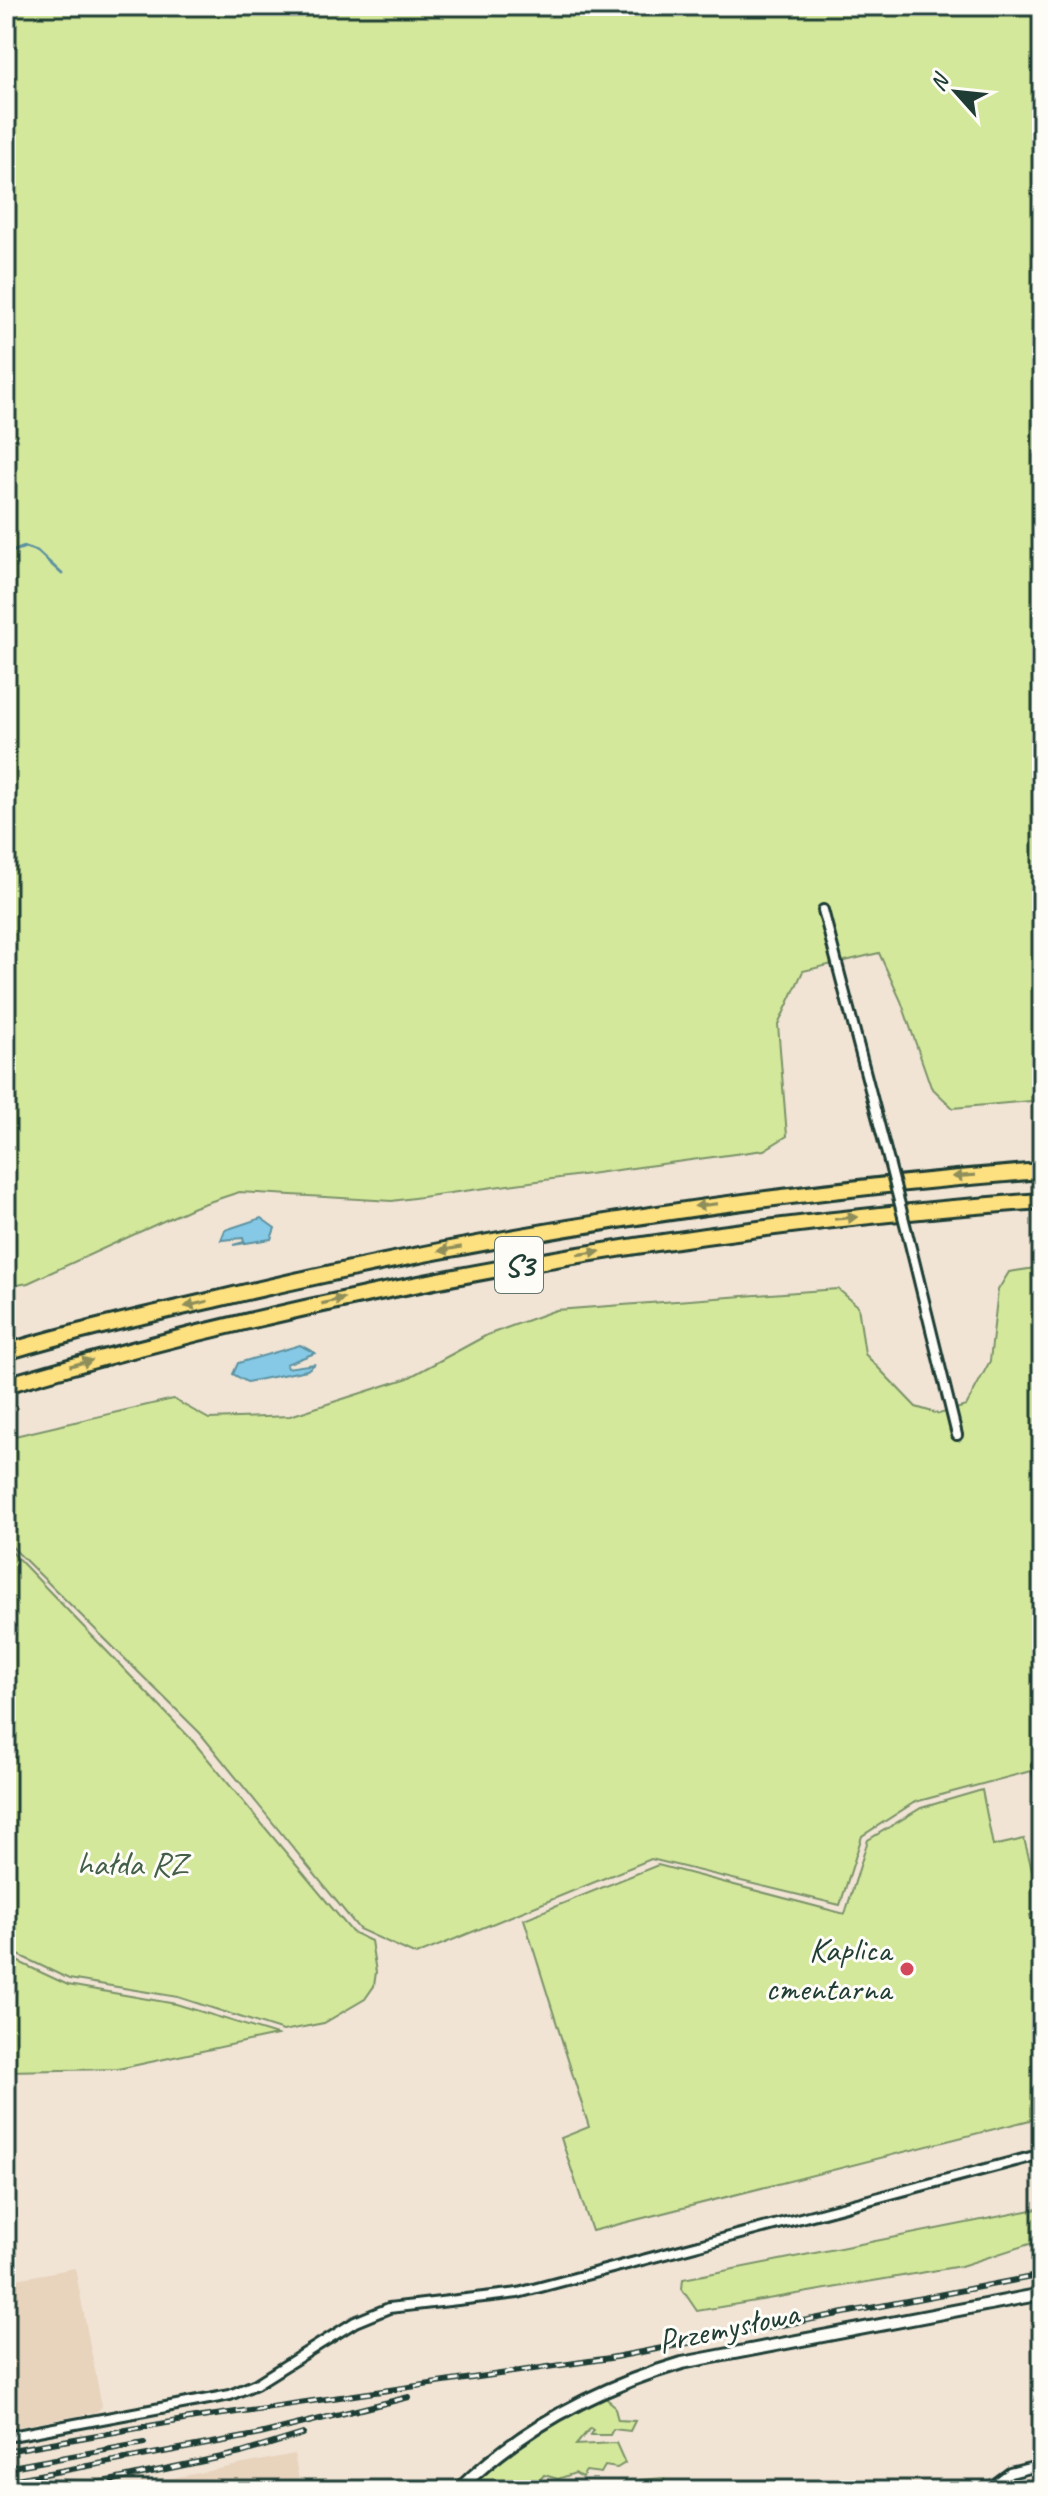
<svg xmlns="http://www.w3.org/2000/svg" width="1048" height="2496" font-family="Caveat,sans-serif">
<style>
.built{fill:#e8d3bd}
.green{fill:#d4e89c;stroke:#7a9268;stroke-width:2}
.water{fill:#85c9e6;stroke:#5c919f;stroke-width:2}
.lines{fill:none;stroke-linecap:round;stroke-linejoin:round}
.stream{stroke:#5c919f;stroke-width:3}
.minor-casing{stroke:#1f3d34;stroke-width:14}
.tertiary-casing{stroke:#1f3d34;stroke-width:16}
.motorway-casing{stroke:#1f3d34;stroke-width:20}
.minor{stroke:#fdfcf7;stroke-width:8}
.tertiary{stroke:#fdfcf7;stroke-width:10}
.motorway{stroke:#fde080;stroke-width:14}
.rail-casing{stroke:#1f3d34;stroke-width:6}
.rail{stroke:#fdfcf7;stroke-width:3;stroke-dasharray:9;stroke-linecap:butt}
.minor-bridge-casing{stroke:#1f3d34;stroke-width:14;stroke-linecap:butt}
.minor-bridge{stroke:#fdfcf7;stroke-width:8}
.oneway{fill:#8e8e5a}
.poi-dot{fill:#d1495b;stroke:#fdfcf7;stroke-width:3}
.labels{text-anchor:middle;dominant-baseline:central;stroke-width:6;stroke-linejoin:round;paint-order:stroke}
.shield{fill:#fdfcf7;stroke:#62766e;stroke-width:2}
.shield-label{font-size:32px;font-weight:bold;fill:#1f3d34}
.park-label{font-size:34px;fill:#435f49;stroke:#fdfcf7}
.poi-label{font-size:34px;fill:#1f3d34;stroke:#fdfcf7;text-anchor:end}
.street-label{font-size:34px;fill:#1f3d34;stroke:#fdfcf7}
</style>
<rect width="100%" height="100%" fill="#f1e4d5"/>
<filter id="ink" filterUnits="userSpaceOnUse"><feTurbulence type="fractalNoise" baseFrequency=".0125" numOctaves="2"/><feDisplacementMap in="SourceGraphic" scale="16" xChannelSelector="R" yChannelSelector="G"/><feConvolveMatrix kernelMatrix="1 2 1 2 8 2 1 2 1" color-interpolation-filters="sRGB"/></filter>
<g filter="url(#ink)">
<g class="built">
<path d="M75 2268 102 2407 96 2412 6 2429V2281Z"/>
<path d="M294 2454 301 2490H113Z"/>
</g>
<g class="green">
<path d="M6 6H1042V1100L953 1108 931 1087 901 1001 879 953 803 971 778 1025 787 1136 764 1150 392 1201 239 1192 194 1207 28 1283 6 1287Z"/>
<path d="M1042 1267V1768L915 1802 862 1836 840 1905 651 1859 416 1955 359 1929 200 1733 6 1541V1438L173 1399 209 1419 290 1416 408 1378 487 1335 556 1310 838 1289 858 1306 865 1354 916 1407 939 1414 966 1406 990 1361 998 1290 1009 1272Z"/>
<path d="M6 1546 192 1740 352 1932 371 1941 376 1972 374 1986 365 1999 324 2023 283 2031 178 1997 69 1979 6 1949Z"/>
<path d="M982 1790 993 1846 1024 1839 1042 1907V1911L1030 1915 1042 1961V2117L592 2231 561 2138 589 2127 524 1919 658 1865 845 1914 868 1840 921 1808Z"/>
<path d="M6 1956 68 1985 176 2004 277 2035 118 2069 6 2071Z"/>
<path d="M1042 2208V2240L961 2266 697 2311 682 2289 683 2279Z"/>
<path d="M602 2395 614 2405 618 2420 635 2421 630 2431 613 2429 610 2435H590L593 2430 590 2428 576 2445 616 2443 625 2463 617 2468 605 2466 601 2473 586 2471 582 2477 575 2473 558 2479 544 2475 536 2484 523 2482 517 2488 501 2486 496 2490H480L473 2483 551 2423Z"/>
<path d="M663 2478 666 2484 660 2490H617L641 2480Z"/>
</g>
<g class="water">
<path d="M261 1218 275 1228 271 1239 233 1245 244 1242 243 1238 221 1240 225 1230Z"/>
<path d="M300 1345 315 1353 286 1364 287 1368 315 1364 307 1370 247 1382 233 1374 238 1363Z"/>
</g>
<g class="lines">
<path class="stream" d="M6 554 25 547 37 551 62 574"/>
<g class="minor-casing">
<g id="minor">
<path d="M823 910 889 1162"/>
<path d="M907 1232 957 1435"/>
<path d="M1037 1766 1042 1789"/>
<path d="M6 2437 230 2395 256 2384 355 2322 389 2308 518 2293 1042 2154"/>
<path d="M987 2490 1010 2473 1042 2465"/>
</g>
</g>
<g class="tertiary-casing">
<path id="tertiary" d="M458 2490C522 2427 597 2388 682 2363L1042 2294"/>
</g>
<g class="motorway-casing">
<g id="motorway">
<path d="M6 1352C76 1331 147 1315 217 1299 489 1234 764 1192 1042 1171"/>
<path d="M6 1385C344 1286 691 1226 1042 1201"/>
</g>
</g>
<use href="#minor" class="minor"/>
<use href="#tertiary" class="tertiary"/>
<use href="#motorway" class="motorway"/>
<g class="rail-casing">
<g id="rail">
<path d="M6 2451 195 2418 610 2358 1042 2275"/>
<path d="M6 2468 144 2443"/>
<path d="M6 2481 256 2435 409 2397"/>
<path d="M66 2490 241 2453 303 2434"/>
</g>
</g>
<use href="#rail" class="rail"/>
<g class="minor-bridge-casing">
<path id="minor-bridge" d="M889 1162 907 1232"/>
</g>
<use href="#minor-bridge" class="minor-bridge"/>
</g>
<defs><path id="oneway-solid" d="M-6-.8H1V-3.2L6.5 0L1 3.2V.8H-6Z" transform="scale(2)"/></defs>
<g class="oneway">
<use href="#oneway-solid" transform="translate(964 1176) rotate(176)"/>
<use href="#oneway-solid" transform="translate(706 1205) rotate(173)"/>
<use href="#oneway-solid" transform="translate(846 1218) rotate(-6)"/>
<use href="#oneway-solid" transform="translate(450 1249) rotate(170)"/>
<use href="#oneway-solid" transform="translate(589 1253) rotate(-8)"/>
<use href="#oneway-solid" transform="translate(333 1301) rotate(-14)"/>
<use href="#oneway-solid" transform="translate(196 1304) rotate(167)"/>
<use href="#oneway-solid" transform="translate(81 1363) rotate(-15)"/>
</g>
</g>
<circle class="poi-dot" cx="907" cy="1969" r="8"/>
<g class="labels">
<rect class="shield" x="495" y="1237" width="48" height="56" rx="6"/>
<g class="shield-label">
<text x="519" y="1265">S3</text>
</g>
<g class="park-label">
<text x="132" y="1863">hałda RZ</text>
</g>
<g class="poi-label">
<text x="891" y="1949">Kaplica<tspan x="891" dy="39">cmentarna</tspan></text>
</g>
<g class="street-label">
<text transform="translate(728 2327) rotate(-12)">Przemysłowa</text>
</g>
</g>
<rect width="1048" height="2496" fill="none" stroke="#fdfcf7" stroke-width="32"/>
<rect x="16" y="16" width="1016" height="2464" fill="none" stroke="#1f3d34" stroke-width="3" filter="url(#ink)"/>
<g transform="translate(956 92) rotate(297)" stroke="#fdfcf7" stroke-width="6" paint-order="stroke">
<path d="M0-6L14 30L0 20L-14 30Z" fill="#1f3d34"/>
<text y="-12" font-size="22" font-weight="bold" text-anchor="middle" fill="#1f3d34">N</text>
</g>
</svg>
